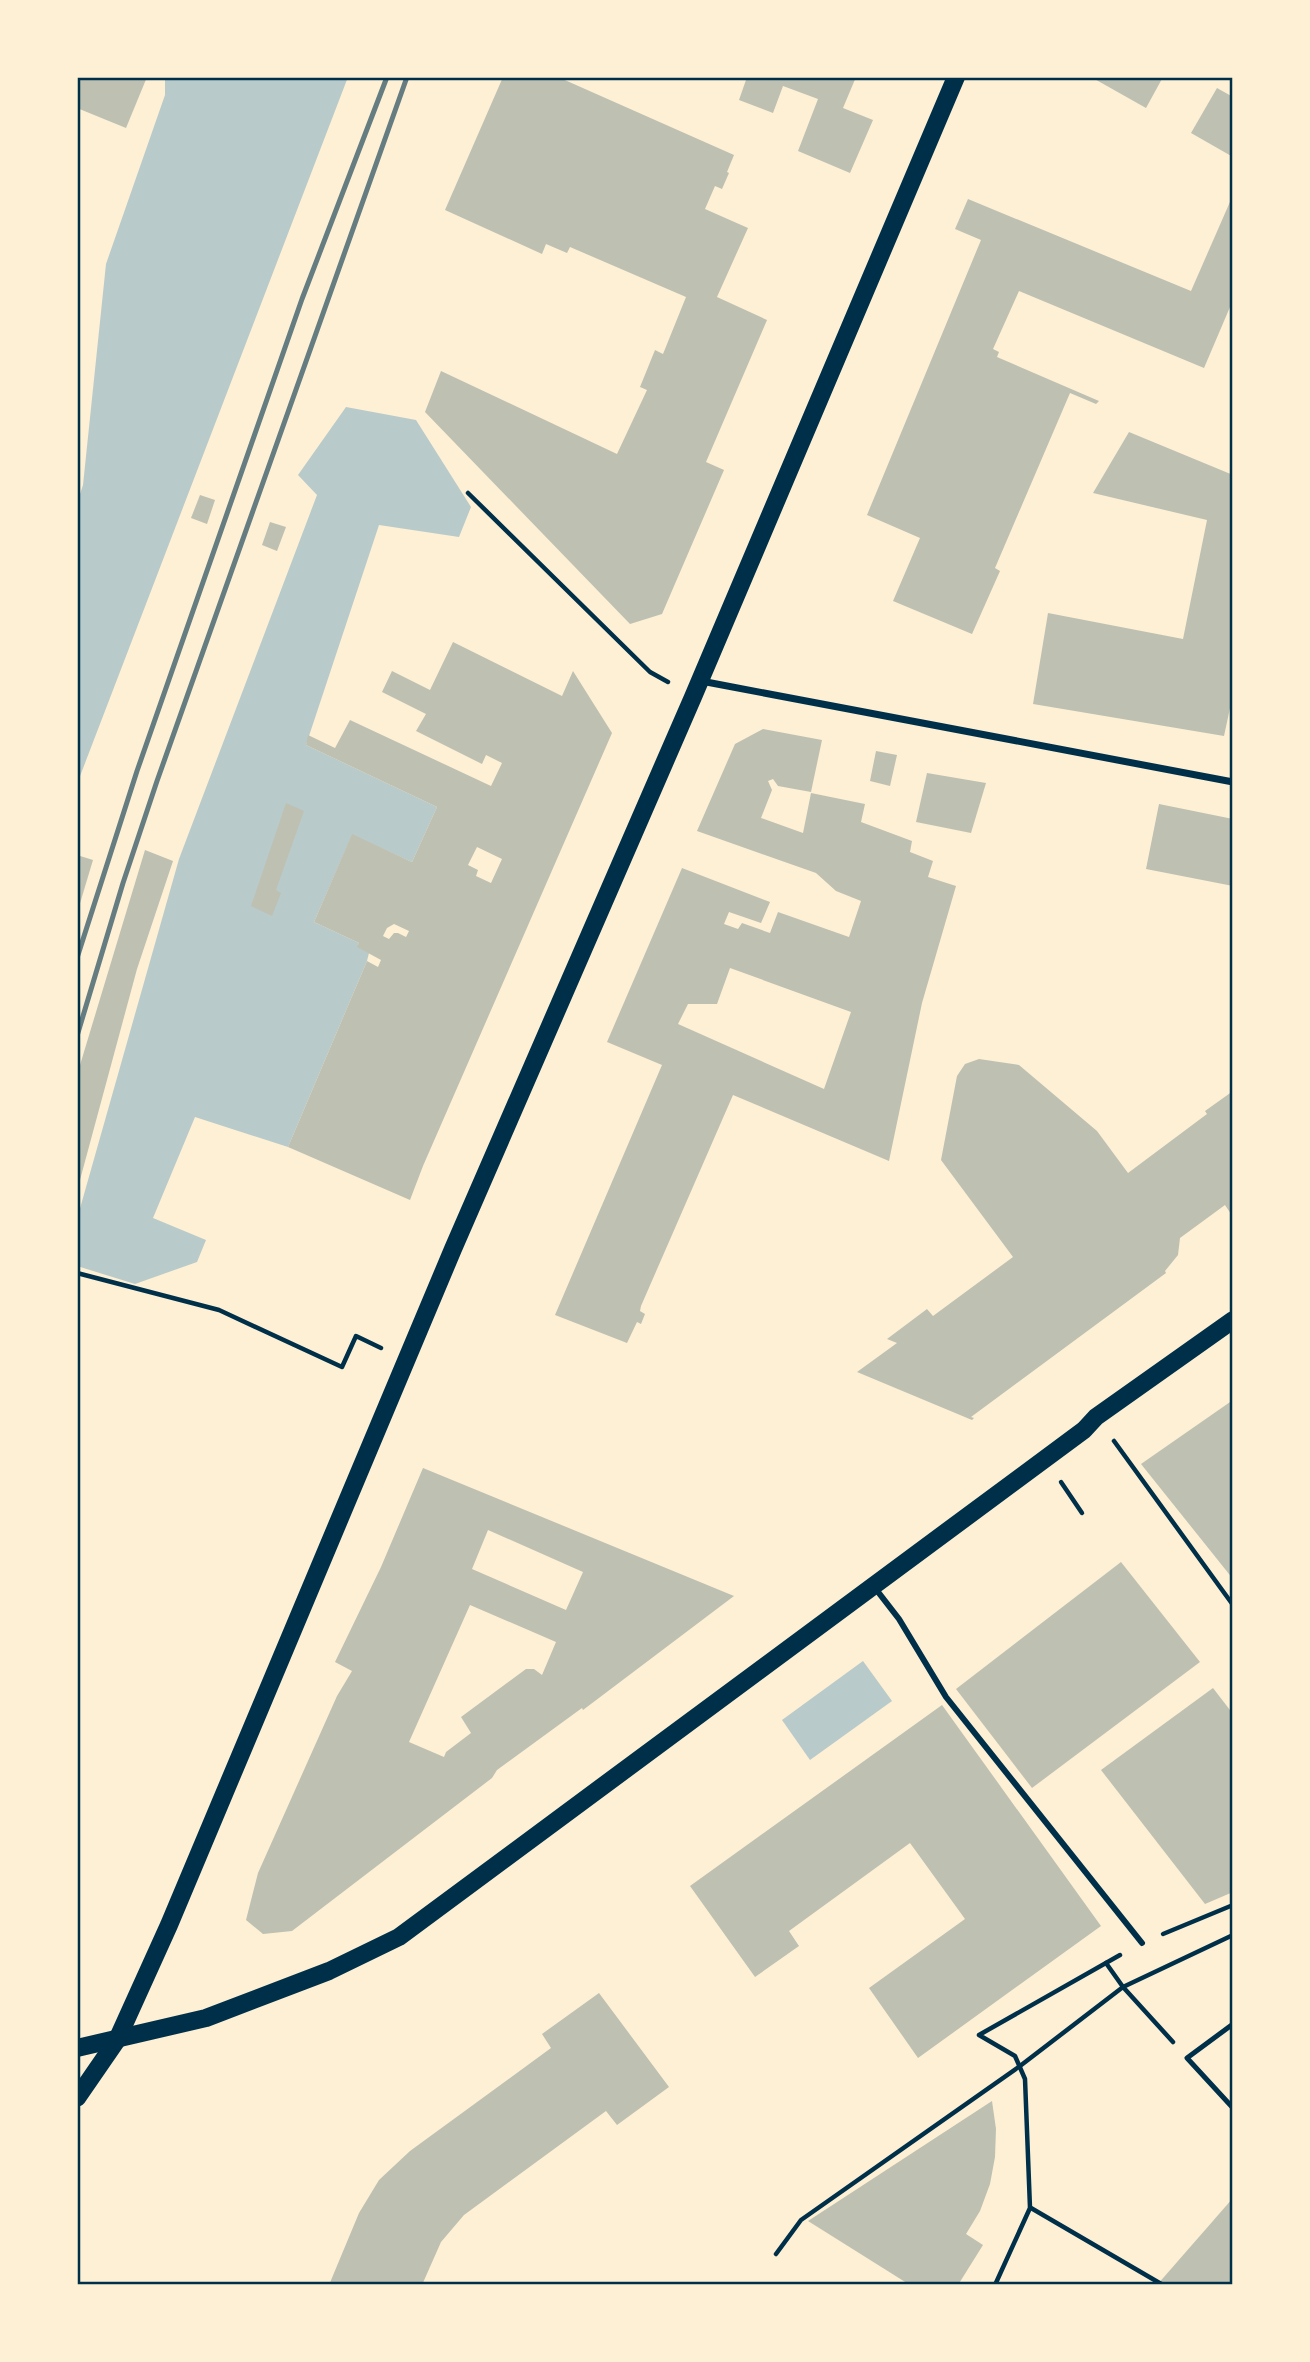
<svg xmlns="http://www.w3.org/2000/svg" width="1310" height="2362" font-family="Helvetica,sans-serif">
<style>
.green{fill:#b9caca}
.building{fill:#bec0b2;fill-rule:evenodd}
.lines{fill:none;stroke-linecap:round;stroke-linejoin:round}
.path{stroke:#003049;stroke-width:4.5}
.service{stroke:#003049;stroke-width:5}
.pedestrian{stroke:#003049;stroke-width:6}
.minor{stroke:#003049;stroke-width:7}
.primary{stroke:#003049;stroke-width:18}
.rail{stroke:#657d81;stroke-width:5}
.neatline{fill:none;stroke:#003049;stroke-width:2.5}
</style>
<rect width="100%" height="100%" fill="#fdf0d5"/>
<g class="green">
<path d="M165 77H348L77 784V503L83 485 106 264 165 95Z"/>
<path d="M346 407 416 420 471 507 459 537 379 525 306 745 437 807 412 862 352 835 314 922 359 943 358 947 369 953 367 961 288 1147 195 1117 153 1218 206 1240 197 1262 135 1284 77 1266V1219L179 859 317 495 298 475Z"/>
<path d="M863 1661 892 1701 810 1760 782 1720Z"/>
</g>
<g class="building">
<path d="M77 77H147L126 128 77 108Z"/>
<path d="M503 77H558L734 155 727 172 729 173 722 189 715 186 705 209 748 228 717 297 767 320 706 462 724 470 662 614 630 624 425 412 441 371 617 454 647 390 640 387 655 350 663 354 686 297 570 247 567 253 546 244 542 254 445 210Z"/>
<path d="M747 77H856L843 108 873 120 850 173 798 151 818 99 783 86 773 113 739 100Z"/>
<path d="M1091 77H1163L1146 108Z"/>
<path d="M1217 88 1233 97V157L1191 133Z"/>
<path d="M1233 195V300L1204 368 1019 291 993 349 999 352 997 357 1099 401 1096 404 1070 393 995 568 1000 571 972 634 893 601 920 538 867 515 981 240 955 229 968 199 1191 291Z"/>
<path d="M1129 432 1233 475V694L1224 736 1033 704 1048 613 1183 639 1207 520 1093 493Z"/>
<path d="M200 495 215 500 207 524 191 518Z"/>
<path d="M270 522 286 527 277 551 262 545Z"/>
<path d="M453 642 562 696 573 671 612 733 423 1166 410 1200 288 1147 367 961 378 967 381 960 357 947 359 943 314 922 352 834 412 862 437 807 306 745 308 735 335 748 350 720 491 786 502 763 486 755 482 764 416 731 426 714 382 692 392 671 430 690ZM477 847 502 859 491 883 476 876 478 870 468 865ZM394 924 409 931 406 937 398 933H394L389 939 383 936 387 928Z"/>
<path d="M763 729 822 740 811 792 778 786 773 779 768 781 772 790 761 818 803 833 811 793 865 804 861 822 912 841 910 852 933 861 928 877 956 886 922 1003 889 1161 733 1095 641 1306 640 1311 645 1314 641 1324 637 1322 627 1343 555 1315 662 1065 607 1042 682 868 770 902 761 923 729 912 724 924 738 929 742 923 770 933 778 912 849 937 861 901 836 891 816 873 697 831 735 744ZM730 968 851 1012 824 1089 678 1024 688 1004H717Z"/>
<path d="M876 751 897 755 890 786 870 781Z"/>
<path d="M927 773 986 783 971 833 916 822Z"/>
<path d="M286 803 304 811 276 890 281 893 272 916 251 906Z"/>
<path d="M1159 804 1233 819V886L1146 869Z"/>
<path d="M145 850 173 861 137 969 77 1191V1075Z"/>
<path d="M77 855 93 860 78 910 77 909Z"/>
<path d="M979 1059 1019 1065 1097 1131 1128 1173 1207 1114 1205 1111 1233 1091V1217L1225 1205 1180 1238 1178 1255 1165 1271 1166 1273 971 1417 974 1418 972 1420 857 1372 897 1343 887 1339 927 1309 933 1316 1013 1257 941 1160 957 1076 965 1064Z"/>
<path d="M1233 1400V1579L1141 1464Z"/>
<path d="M423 1468 734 1596 583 1710 582 1708 497 1770 492 1778 292 1931 263 1934 246 1920 258 1873 337 1696 352 1671 335 1662 381 1567ZM488 1530 583 1572 566 1610 472 1569ZM470 1605 556 1642 542 1675 534 1669H526L461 1717 471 1733 446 1752 444 1757 409 1742Z"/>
<path d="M1121 1562 1200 1662 1032 1788 956 1689Z"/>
<path d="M1213 1688 1233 1714V1892L1205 1904 1101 1770Z"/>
<path d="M942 1705 1101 1926 918 2058 869 1988 965 1919 910 1843 789 1931 799 1946 755 1977 690 1886Z"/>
<path d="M599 1993 669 2087 617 2125 606 2111 464 2215 441 2242 422 2285H329L359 2213 379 2180 410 2151 551 2048 542 2034Z"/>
<path d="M992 2101 996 2129 995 2157 990 2184 980 2211 966 2234 983 2245 958 2285H910L808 2221Z"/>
<path d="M1233 2198V2285H1157Z"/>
</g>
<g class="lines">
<g class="path">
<path d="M468 493 650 672 668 682"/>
<path d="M77 1273 219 1310 342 1367 356 1336 381 1348"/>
<path d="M1114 1441 1233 1605"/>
<path d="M1061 1482 1082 1513"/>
<path d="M1163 1934 1233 1905"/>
<path d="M1106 1963 1123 1987 1173 2042"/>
<path d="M1031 2208 1163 2285"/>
<path d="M776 2254 801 2220 1020 2066 1123 1987 1233 1935"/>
<path d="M995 2285 1030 2208 1025 2079 1015 2056 979 2035 1120 1955"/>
</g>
<path class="service" d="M1233 2024 1187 2058 1233 2108"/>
<path class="pedestrian" d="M875 1588 899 1619 946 1697 1142 1943"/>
<path class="minor" d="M701 681 1233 782"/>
<g class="primary">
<path d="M77 2048 206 2018 329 1971 399 1937 1084 1430 1096 1417 1233 1320"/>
<path d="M77 2098 117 2040 169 1925 453 1249 693 697 956 77"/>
</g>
<g class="rail">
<path d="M77 958 137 771 302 299 387 77"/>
<path d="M77 1036 123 883 157 781 407 77"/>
</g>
</g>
<rect width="1310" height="2362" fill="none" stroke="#fdf0d5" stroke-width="158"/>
<rect x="79" y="79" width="1152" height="2204" class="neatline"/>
</svg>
